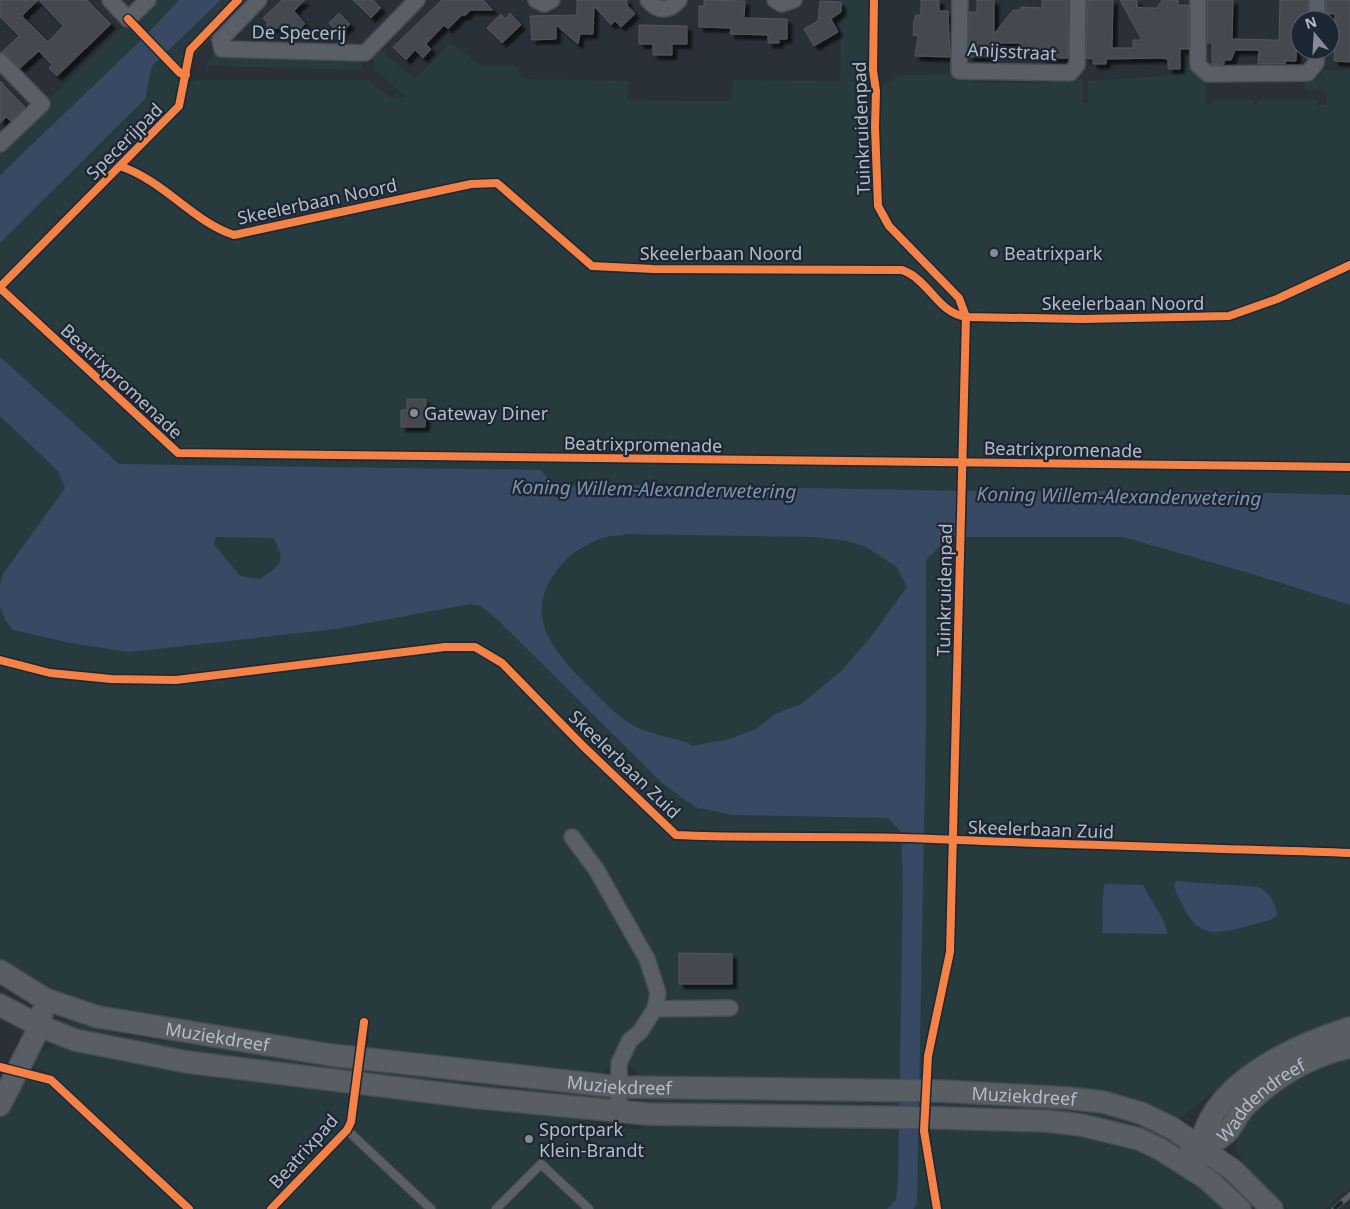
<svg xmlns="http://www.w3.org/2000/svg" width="1350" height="1209" font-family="'Noto Sans',sans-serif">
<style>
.green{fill:#273a3e}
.water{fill:#384963;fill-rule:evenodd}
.pier{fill:#2a3038}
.building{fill:#444950;stroke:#52575f;filter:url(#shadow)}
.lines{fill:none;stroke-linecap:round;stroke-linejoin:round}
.lane-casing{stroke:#484c53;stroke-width:10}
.street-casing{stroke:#484c53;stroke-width:18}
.secondary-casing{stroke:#484c53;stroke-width:24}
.lane{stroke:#5a5e66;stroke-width:8}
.street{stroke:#5a5e66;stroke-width:15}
.secondary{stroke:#595d64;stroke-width:21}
.rail-casing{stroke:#595d64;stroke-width:5.5}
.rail{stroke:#1d2633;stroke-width:4;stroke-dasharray:11;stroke-linecap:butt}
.cycleway-casing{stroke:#1d2633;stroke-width:11}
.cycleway{stroke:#f48246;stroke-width:8}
.poi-dot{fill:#848b96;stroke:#1d2633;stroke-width:2}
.labels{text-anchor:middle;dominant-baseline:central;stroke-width:4.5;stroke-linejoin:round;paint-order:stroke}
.street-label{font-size:18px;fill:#b4bcc9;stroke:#1d2633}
.poi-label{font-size:18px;fill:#b4bcc9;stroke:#1d2633;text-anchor:start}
.water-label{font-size:19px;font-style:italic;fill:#7c92b1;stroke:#1d2633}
</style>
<defs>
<filter id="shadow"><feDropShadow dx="4.5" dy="4.5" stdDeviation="1" flood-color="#0009"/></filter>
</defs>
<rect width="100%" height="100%" fill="#2a3038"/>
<g class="green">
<path d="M155 0H179L148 31 135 18Z"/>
<path d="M221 0H234L190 44 179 70 165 53Z"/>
<path d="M244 0H251L192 58 193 50Z"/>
<path d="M841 0H869L867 101H882V85L901 75 967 74 975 83H1052L1061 77 1083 80V103H1088V81L1173 75 1192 64 1206 77V104H1212L1213 99 1253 100V104H1257V100H1317V105H1327V91L1305 90V80H1316L1321 75V70H1350V1020L1324 1025 1282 1042 1255 1059 1179 1119 1165 1118 1140 1108 640 1079 634 1067 611 1064 597 1078 367 1051 369 1034 358 1032 355 1053 103 1019 0 964V243L145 99 152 66 161 57 180 76 175 97H185L191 82 198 80H369L391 98H407L373 68V53L378 48 415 79 450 43 482 66H516L524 79 628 81 627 100 731 101 733 80 840 81Z"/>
<path d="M127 23 142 38 139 42 0 175V151L52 100 50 98Z"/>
<path d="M214 53 356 56 363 66 361 69 355 70 205 66Z"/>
<path d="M68 1019 103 1030 141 1038 603 1096 604 1099 603 1103 83 1039 60 1024Z"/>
<path d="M65 1045 112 1058 350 1090V1097L359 1098 360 1091 595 1122 600 1127 640 1129 650 1123 898 1126V1136L931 1135V1127L1096 1132 1177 1166 1229 1209H0V1116L19 1074 43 1080 53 1089 61 1084 44 1071 29 1065C39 1051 47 1046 65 1045Z"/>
<path d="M1350 1053V1187L1325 1209H1288L1245 1164 1236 1150 1237 1130 1280 1084Z"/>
<path d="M650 1097 899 1098V1112L640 1106 641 1100Z"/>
<path d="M931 1099 1068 1102 1150 1122 1185 1149 931 1113Z"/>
</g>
<g class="water">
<path d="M179 0H221L152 66 145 99 0 243V175L139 42Z"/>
<path d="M0 357 119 464 540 470 556 486 630 485 967 491H1198L1350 495V605L1259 576 1123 537H949L926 560V723L917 1204 913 1209H887L896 1200 898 1182 903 885 901 832 888 818 732 815 695 807 662 783 498 620 481 606 470 604 336 629 129 652 70 643 13 630 5 620 0 607V585L3 574 65 488 58 471 0 416ZM625 534 814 537 847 541 866 547 897 567 907 587 870 638 840 672 801 704 775 714 756 729 730 739 691 746 689 743C673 738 654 735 638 728 619 719 603 701 589 687 552 650 519 613 562 564 573 551 593 540 610 536 616 535 620 537 625 534ZM216 537 273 538C287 561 281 566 259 579L240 576 214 544Z"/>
<path d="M1176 881 1258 887C1269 892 1276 903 1277 915L1270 920C1215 934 1197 948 1174 886Z"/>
<path d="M1105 884 1143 885C1149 898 1167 921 1167 934L1102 933C1104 921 1101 892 1105 884Z"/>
</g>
<path class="pier" d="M957 488 967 489 966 540H956Z"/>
<g class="building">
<path d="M0 0H38L22 16 48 42 63 26 39 0H87L111 24 57 76 49 68 52 65 39 51 20 68 2 52 19 36 0 17Z"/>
<path d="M282 0H305L294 11 305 24 295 34 289 28H267V22L263 18Z"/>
<path d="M353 0H373L381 8 371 18Z"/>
<path d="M442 0H483L493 10H470L466 15H462L448 29 444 25 426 44 431 49 423 58 415 50 406 60 393 47Z"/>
<path d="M577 0H627V5L635 14 621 27 615 21 611 25 594 6 593 34H580L578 44 556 25V39L532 40 530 16 577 15Z"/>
<path d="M704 0 745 1 744 18 787 19V39H779V43H768V35L730 34 731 28 699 27V6H704Z"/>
<path d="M921 0H939V11H948L950 57 915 56 918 36 913 35 914 21 916 15H921Z"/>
<path d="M977 0H994V34L1013 10H1021V7L1042 8V0H1068V58H1042V53L1021 54V43H993V57H969V12H977Z"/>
<path d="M1088 0H1113L1112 48H1133V40H1142L1120 0H1137V7L1146 8H1157L1162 0H1178V5H1189V49H1180V69H1168V59L1160 58 1106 59V64H1093V59L1086 58Z"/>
<path d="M1207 0H1233L1232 39 1274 40H1279L1280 0H1308V20H1297L1296 61H1285V64H1258L1259 50H1235L1231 60H1224V64L1212 65V43H1207Z"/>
<path d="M1326 0H1350V62L1334 61 1335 14H1326Z"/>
<path d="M820 1 841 2V12L831 19 838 32 814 46 804 29 818 21Z"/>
<path d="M339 13 350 24 340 35 329 23Z"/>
<path d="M510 13 521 25 502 43 487 28 501 14 505 19Z"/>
<path d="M639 25 687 26V44H672V55H653V44H639Z"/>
<path d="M0 81 25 107 11 121 6 117 0 123Z"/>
<path d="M407 399H426L425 427H401V410H407Z"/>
<path d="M679 953 732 954V984H679Z"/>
</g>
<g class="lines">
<g class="lane-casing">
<g id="lane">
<path d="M347 1130 431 1209"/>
<path d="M496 1209 541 1164 589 1209"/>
</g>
</g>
<g class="street-casing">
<g id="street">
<path d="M110 0 128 19 148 0"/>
<path d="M259 0 220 40 222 49 365 53 417 0"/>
<path d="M536 0 544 4 552 0"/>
<path d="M648 0C658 12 669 12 679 0"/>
<path d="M775 0 782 4 794 0"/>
<path d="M960 0 959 71 1070 73 1077 65 1078 0"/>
<path d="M1198 0V65L1208 74 1308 73 1316 63V50"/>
<path d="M1317 20V0"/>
<path d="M0 61 42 104 0 144"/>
<path d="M572 837 596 869 647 959 658 993 655 1009"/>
<path d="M619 1112V1063L630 1040 640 1032 655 1009 730 1008"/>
</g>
</g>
<g class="secondary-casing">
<g id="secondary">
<path id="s1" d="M0 971 45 999 98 1017 331 1055 619 1087 941 1091 1068 1098 1103 1102 1141 1113 1172 1128 1234 1171 1272 1209"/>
<path d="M0 1005 40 1026 75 1040 187 1062 472 1097 647 1114 941 1118 1047 1121 1081 1125 1139 1139 1160 1149 1207 1179 1240 1209"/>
<path d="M0 1105 40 1026 42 1013"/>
<path id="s2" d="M1191 1151C1203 1146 1216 1142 1226 1133 1234 1125 1238 1113 1246 1105 1276 1076 1309 1056 1350 1047"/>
<path d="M1200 1159C1200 1087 1293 1046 1350 1028"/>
</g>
</g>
<use href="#lane" class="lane"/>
<use href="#street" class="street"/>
<use href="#secondary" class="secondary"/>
<g class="rail-casing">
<path id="rail" d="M1334 1209 1350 1195"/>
</g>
<use href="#rail" class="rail"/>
<g class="cycleway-casing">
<g id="cycleway">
<path d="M874 0 873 70 876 91 875 127 878 206 889 226 959 298 966 317 950 952 928 1056 924 1131 937 1209"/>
<path d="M128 19 180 73 186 75"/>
<path d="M120 166C166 182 192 221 234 235L471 184 497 183 592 266 653 269 902 270C907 272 912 274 916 278 934 292 942 313 966 317L1083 319 1229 316 1277 299 1350 265"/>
<path d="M0 287 179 106 190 50 238 0"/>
<path d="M0 288 178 453 1350 467"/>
<path d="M0 660 50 673 111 679 176 680 445 647H475L502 663 583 746 676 835C762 839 848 835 934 839 1072 845 1211 848 1350 853"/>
<path d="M0 1067 51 1080 189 1209"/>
<path d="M271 1209 347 1130 351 1122 364 1022"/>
</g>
</g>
<use href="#cycleway" class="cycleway"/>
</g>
<g class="poi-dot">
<circle cx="994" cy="253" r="5"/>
<circle cx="414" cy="413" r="5"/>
<circle cx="529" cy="1139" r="5"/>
</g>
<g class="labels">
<g class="street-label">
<text transform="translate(299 32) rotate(1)">De Specerij</text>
<text transform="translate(1012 51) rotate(3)">Anijsstraat</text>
<text transform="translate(861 128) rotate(-92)">Tuinkruidenpad</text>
<text transform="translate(124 141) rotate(-45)">Specerijpad</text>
<text transform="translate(317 201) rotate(-12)">Skeelerbaan Noord</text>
<text x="721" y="253">Skeelerbaan Noord</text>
<text x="1123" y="303">Skeelerbaan Noord</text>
<text transform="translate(122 381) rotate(43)">Beatrixpromenade</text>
<text transform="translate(643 444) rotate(1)">Beatrixpromenade</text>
<text transform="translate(1063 449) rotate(1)">Beatrixpromenade</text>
<text transform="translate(944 590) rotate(-89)">Tuinkruidenpad</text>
<text transform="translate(625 764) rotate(44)">Skeelerbaan Zuid</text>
<text transform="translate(1041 829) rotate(2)">Skeelerbaan Zuid</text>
<text stroke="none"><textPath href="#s1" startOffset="230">Muziekdreef</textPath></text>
<text stroke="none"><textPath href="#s1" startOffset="635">Muziekdreef</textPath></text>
<text stroke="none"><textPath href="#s1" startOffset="1040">Muziekdreef</textPath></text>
<text stroke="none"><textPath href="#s2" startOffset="88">Waddendreef</textPath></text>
<text transform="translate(303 1151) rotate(-48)">Beatrixpad</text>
</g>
<g class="poi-label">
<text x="1004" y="253">Beatrixpark</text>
<text x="424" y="413">Gateway Diner</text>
<text x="539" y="1129">Sportpark<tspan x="539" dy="21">Klein-Brandt</tspan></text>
</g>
<g class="water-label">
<text transform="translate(654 489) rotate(1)">Koning Willem-Alexanderwetering</text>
<text transform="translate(1119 496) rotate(1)">Koning Willem-Alexanderwetering</text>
</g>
</g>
<g transform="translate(1315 35) rotate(342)"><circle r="24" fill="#1d2633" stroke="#59626f"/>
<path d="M0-4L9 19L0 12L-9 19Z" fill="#848b96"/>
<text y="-8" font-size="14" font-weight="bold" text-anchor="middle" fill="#b4bcc9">N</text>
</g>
</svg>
